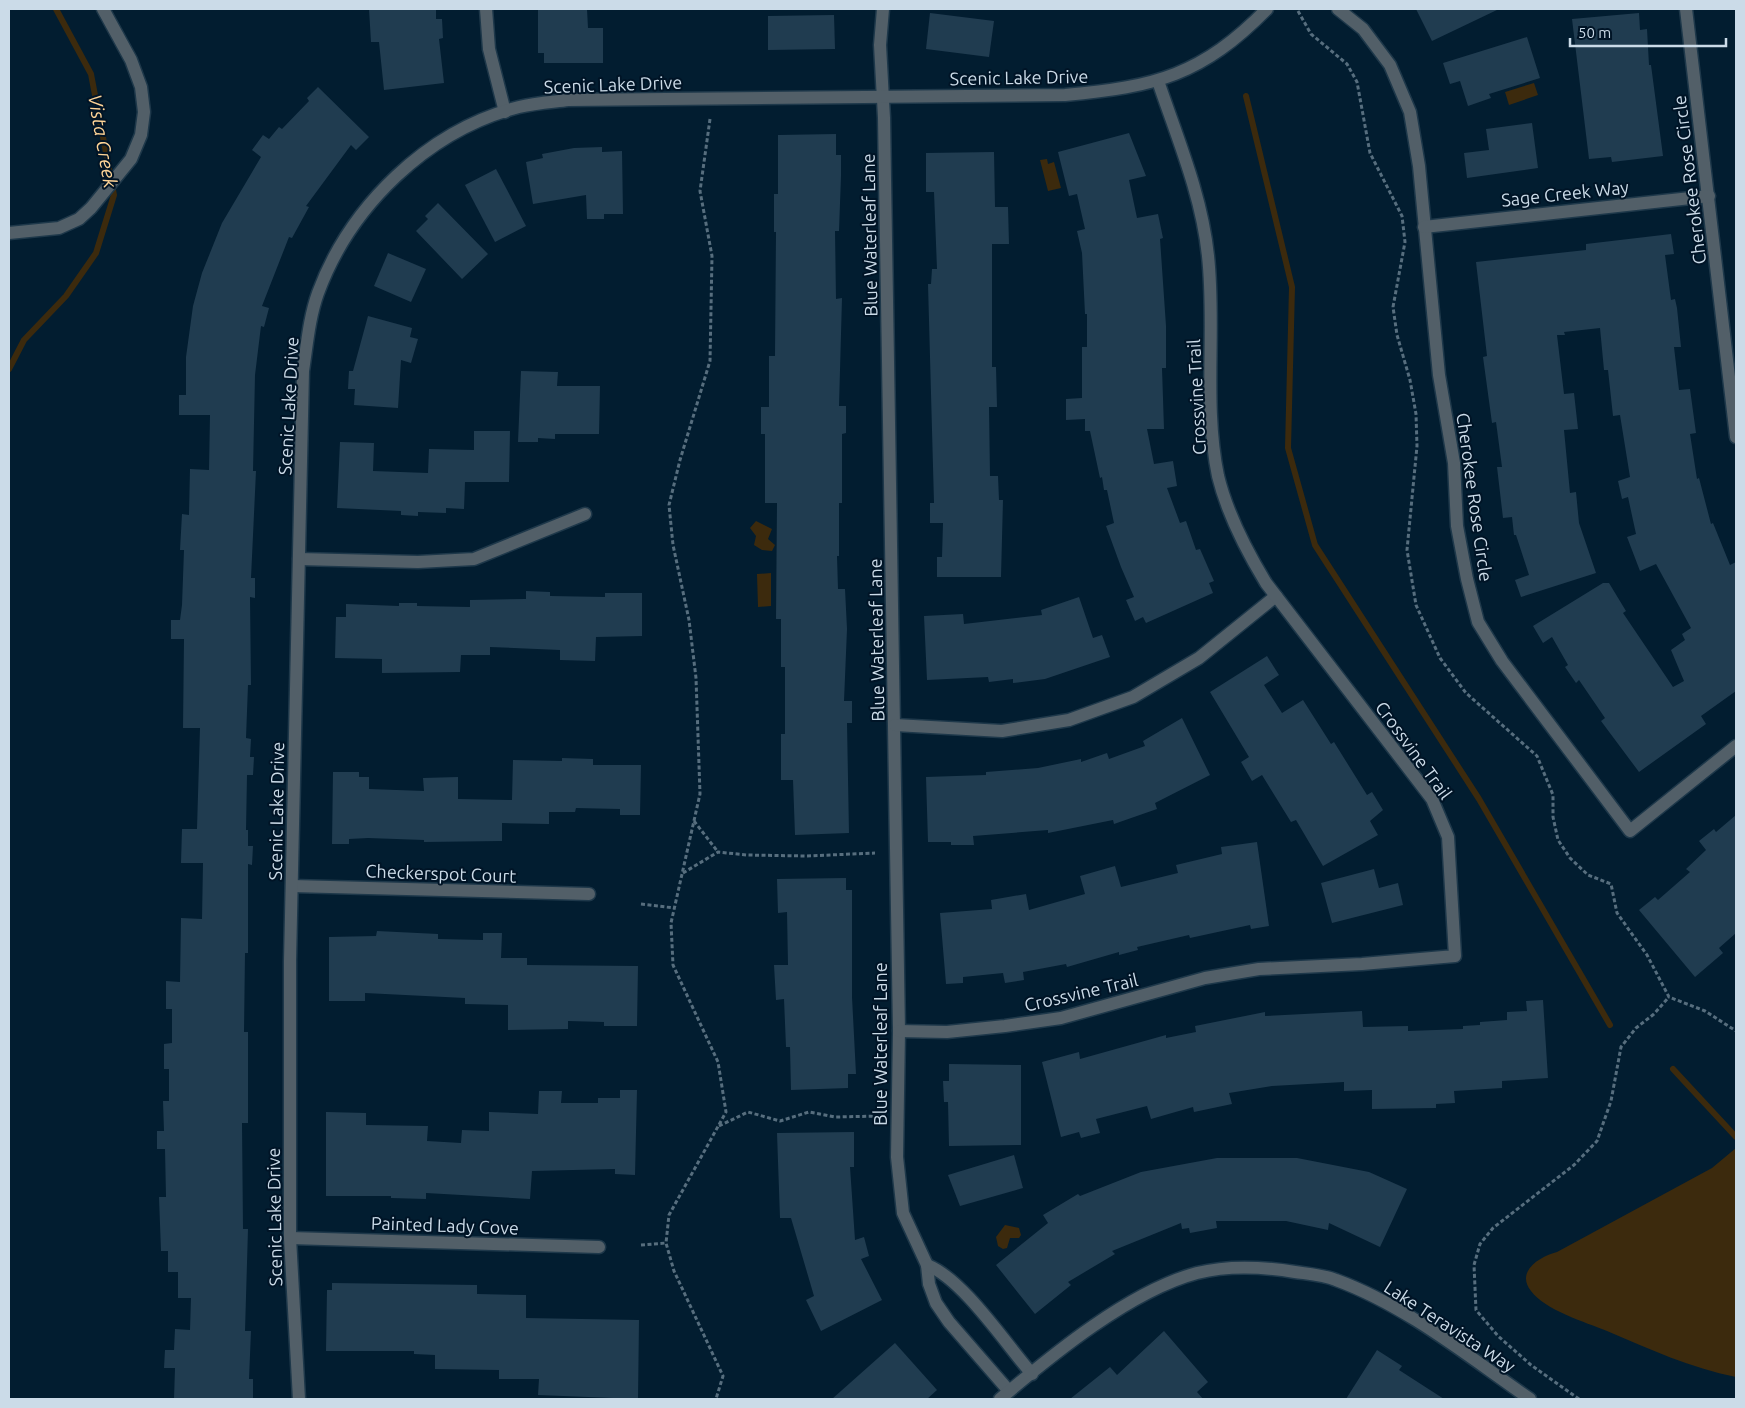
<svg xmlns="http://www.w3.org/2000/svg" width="1745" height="1408" font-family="Ubuntu,sans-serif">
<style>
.water{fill:#3c2a0d}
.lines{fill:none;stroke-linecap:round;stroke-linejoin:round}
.stream{stroke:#3c2a0d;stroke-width:6}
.building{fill:#203c50}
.minor-casing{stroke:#1e384a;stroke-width:15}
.path{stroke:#576e7e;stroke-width:3;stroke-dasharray:4 2.5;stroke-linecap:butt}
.minor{stroke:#525f68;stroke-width:12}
.labels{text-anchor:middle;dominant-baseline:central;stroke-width:4;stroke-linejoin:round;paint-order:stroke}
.street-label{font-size:18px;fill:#cbdbe8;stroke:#001426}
.water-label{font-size:19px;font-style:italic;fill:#fed497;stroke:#001426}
</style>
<rect width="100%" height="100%" fill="#021d30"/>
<g class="water">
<path d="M1534 83 1538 95 1509 105 1505 92Z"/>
<path d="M1047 159 1048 164 1054 162 1061 188 1048 191 1040 160Z"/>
<path d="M756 521 772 529 768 539 775 545 772 551 762 550 754 545 756 536 750 528Z"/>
<path d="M771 573V606L758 607 757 574Z"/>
<path d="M1736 1148V1377C1691 1368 1649 1349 1607 1331 1585 1322 1545 1310 1531 1291 1515 1271 1541 1256 1557 1252L1712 1168Z"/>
<path d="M1005 1225 1019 1228 1021 1235 1019 1238H1010L1007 1248 1003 1249 998 1246 996 1237Z"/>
</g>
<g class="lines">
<g class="stream">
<path d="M1246 96 1292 287 1288 448 1315 545 1479 799 1610 1025"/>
<path d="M9 369 24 340 66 296 96 253 114 195 91 74 56 9"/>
<path d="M1673 1069 1736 1137"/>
</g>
</g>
<g class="building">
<path d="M369 9H436V19H442L443 38 439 39 444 83 384 90 379 42H371Z"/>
<path d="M538 9H587L588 28H603V63H544V53H538Z"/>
<path d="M1416 9H1499L1432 41Z"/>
<path d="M930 13 994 21 989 57 926 49Z"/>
<path d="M1639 13 1640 30 1647 29 1649 65H1651L1663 156 1612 162 1611 157 1589 159 1572 19Z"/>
<path d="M834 15 835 49 768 50V16Z"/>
<path d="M1527 37 1540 78 1489 94 1491 98 1468 106 1460 81 1450 84 1443 63Z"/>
<path d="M318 87 369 137 356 150 351 145 306 206 309 207 292 238 289 237 262 306 269 308 264 327 261 326 255 375 253 471H256L251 578H255V598L250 597 251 685H248L246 738 251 739 250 757H254L253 775H247L246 830H248V846H253L252 865 248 864V953H245L244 1032H248V1123H242L243 1229H248L245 1331H251L249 1379H253V1399H174L175 1368H164L165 1350H174L175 1329 190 1330 191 1298H178V1272H168V1251H161L159 1197H166L165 1149H157V1131H164L163 1101H169V1069H164V1044L172 1043V1009H166V981L180 982 181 918 202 919 203 863H181L182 829H197L200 728H183L184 639H171V620H180L182 605 184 550H180L182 514 189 515 190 469 209 470 210 415H179V395H186V357L193 306 202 273 222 223 261 157 252 150 263 135 269 139 279 127 282 129 309 101 307 98Z"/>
<path d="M1532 123 1538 168 1467 178 1464 153 1489 150 1486 129Z"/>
<path d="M1129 133 1146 176 1129 180 1137 218 1158 214 1163 238 1160 239 1166 326V368H1162L1164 429H1147L1154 464 1173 461 1177 486 1167 488 1180 523 1186 521 1196 550 1200 549 1214 581 1209 583 1213 593 1146 623 1143 617 1135 621 1126 600 1134 597 1121 567 1106 526 1114 523 1107 490H1104L1102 477 1100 478 1090 431H1085V419L1066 420V399L1082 398V347H1087V314H1085L1082 253 1077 231 1085 229 1077 194 1069 196 1058 152Z"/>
<path d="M836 134V155H841V176L839 231H835L836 299 842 298 839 406H846V433L842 434V503H839V556H837L838 589H845L847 629 844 701H852V723H847L849 833 795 835 793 780H781V734H785V667H781V619H776L777 503H765V434H761V407H769V356H775L776 232H774V194H778V135Z"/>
<path d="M602 147V152L622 151 623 214H604V219H587L586 195 533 204 526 162 543 158 542 154 574 148Z"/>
<path d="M994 152 995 207H1008L1009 244H992V367H996L997 407H989L990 476H998L999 500H1003L1001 577H937V557H942L943 523H930V503H934L928 284H931L932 269H937L934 192H926V153Z"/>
<path d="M496 169 526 226 495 242 465 185Z"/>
<path d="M438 203 488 254 462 279 416 231 428 219 425 216Z"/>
<path d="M1671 234 1674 254 1665 255 1671 300 1675 299 1677 308 1681 347H1674L1679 390 1690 389 1696 433 1690 434 1697 479 1699 478 1711 524 1713 523 1730 565 1736 562V691L1701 716 1706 724 1639 772 1601 721 1605 718 1579 680 1576 683 1565 667 1568 665 1552 637 1543 643 1533 626 1603 583H1609L1626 611 1623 613 1673 687 1684 681 1671 650 1685 640 1682 634 1691 628 1656 564 1640 571 1627 537 1636 534 1628 497 1622 499 1618 481 1630 477 1620 415 1613 416 1608 370H1604L1600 328 1564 332 1565 335H1557L1564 394 1574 393 1578 429 1564 430 1570 493 1576 492 1579 523 1596 573 1521 597 1515 580 1529 575 1516 535H1514L1512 517 1503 518 1497 467H1502L1496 422 1492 423 1483 357 1487 356 1476 262 1586 250V244Z"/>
<path d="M388 253 426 269 411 302 374 286Z"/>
<path d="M368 316 412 328 410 337 418 339 411 363 401 360 398 408 354 405 355 389H348L349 371H353Z"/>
<path d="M521 371 558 372 557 386H600L599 434H555V439L538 438V442H518Z"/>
<path d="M474 431H510L509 482H465L464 509 446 508V513L418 512V516L401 515V511L337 508 340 442 374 443 373 471 428 473 429 449 474 450Z"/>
<path d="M526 591 550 592V596L605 597V593H642V636L596 637 595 661 560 660V650L490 647V655H461L460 672 382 673V659L335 658 336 617H346V604L399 606V603H417V606L470 607V600L526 599Z"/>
<path d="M1079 597 1093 638 1102 635 1110 657 1045 679 1013 683V679L989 682 988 677 927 680 924 616 963 614 964 624 1042 615 1041 610Z"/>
<path d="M1267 656 1279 675 1264 685 1282 713 1303 700 1331 744 1334 742 1367 795 1372 792 1383 810 1370 821 1378 835 1323 866 1296 820 1291 822 1262 775 1252 781 1241 762 1249 757 1210 692Z"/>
<path d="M1182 718 1210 775 1155 803 1157 809 1114 824 1113 820 1048 833V830L973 836 974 845H951V842H928L926 777 986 775V772L1038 768 1081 759V762L1107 753 1109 759 1145 746 1143 741Z"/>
<path d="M562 758 593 759V765H641L640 815H620V809L576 808 575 812H549V824L502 823V841L424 842V840L368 838 349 839V844H332L333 772H359V777H369V789L424 791 423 778 458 777V799L512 800 513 760 562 761Z"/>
<path d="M1736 815V933L1719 948 1723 953 1695 977 1639 910 1655 897 1658 900 1690 872 1686 869 1706 850 1699 841 1714 829 1716 832Z"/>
<path d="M1257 842 1269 926 1251 929 1250 925 1190 938 1189 935 1137 947 1138 950 1119 955V952L1067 967 1066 964 1023 972 1024 980 1005 983 1003 973 963 977V983L946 984 940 913 992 909 991 900 1026 894 1029 910 1085 894 1080 876 1115 866 1121 887 1178 873 1176 865 1222 854 1221 847Z"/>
<path d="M1374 869 1379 888 1398 883 1403 905 1332 923 1321 883Z"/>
<path d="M846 878V890H852V997L856 1074H848V1088L791 1090 790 1047H786L784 999 776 1000 774 965H788L787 912 778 913 777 879Z"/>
<path d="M377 931 438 934V939L483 940V933H502L501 958H527V965L638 966 637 1026H604V1022L568 1021V1029L508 1030V1005L465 1004V998L365 993V1001H329V937L376 936Z"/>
<path d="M1543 1000 1548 1078 1502 1081V1088L1454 1091 1455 1103 1436 1104V1108L1372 1109V1090L1344 1091V1082L1272 1086 1229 1093 1232 1104 1194 1112 1193 1107 1151 1119 1147 1106 1096 1119 1100 1133 1081 1138 1079 1132 1061 1137 1042 1062 1079 1052 1080 1059 1166 1035V1038L1196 1032 1195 1026 1265 1012V1016L1362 1011 1363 1027 1408 1026V1031L1463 1029V1026L1480 1025V1022L1507 1020V1012L1527 1011 1526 1001Z"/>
<path d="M949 1064 1021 1065V1145L949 1146 948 1102H944L943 1081H949Z"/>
<path d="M620 1090H637L635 1175 615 1174V1169L532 1171 530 1199 426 1193V1199L391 1198V1196H326V1112L366 1113V1125L428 1126 427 1141 461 1143 462 1130 489 1131V1112L538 1114 539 1091H562L561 1103H598V1098H620Z"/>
<path d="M854 1132V1167H850L855 1240 864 1237 869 1256 861 1259 882 1300 821 1331 806 1300 814 1296 791 1218H780L777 1133Z"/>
<path d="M1014 1155 1023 1188 960 1206 948 1175Z"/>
<path d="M1217 1158H1297L1369 1172 1407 1189 1380 1247 1329 1223 1328 1230 1286 1221H1216L1217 1228 1190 1233 1189 1228 1182 1229 1181 1223 1112 1251 1115 1254 1068 1282 1071 1285 1035 1314 996 1265 1048 1223 1043 1215 1078 1194 1080 1196 1141 1172Z"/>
<path d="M332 1283 477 1285V1294L526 1295V1318L639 1320 638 1399 538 1395 539 1379H499V1370L435 1369V1355L414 1354V1351H326L327 1290H332Z"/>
<path d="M1164 1331 1208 1382 1197 1392 1203 1399H1070L1110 1367 1117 1375Z"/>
<path d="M895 1343 937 1390 927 1399H832Z"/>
<path d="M1377 1350 1402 1366 1399 1370 1444 1399H1346Z"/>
</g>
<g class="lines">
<g class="minor-casing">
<g id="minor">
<path d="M486 9 489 49 505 112"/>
<path d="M883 9 880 45 884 118 899 1031 897 1157 903 1213 927 1265 929 1284 936 1303 949 1322 1009 1391"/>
<path d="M1338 9 1363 29 1390 65 1410 112 1419 166 1439 375 1454 463 1457 526 1467 579 1478 622 1502 661 1630 831 1736 746"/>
<path d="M1686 9 1736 437"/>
<path d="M1424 227 1709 196"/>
<path d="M9 233 59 228 79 219 91 208 131 159 141 135 144 112 141 87 131 60 103 9"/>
<path d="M299 559 418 562 474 559 585 514"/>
<path d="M895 725 1002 731 1069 720 1133 697 1199 658 1276 596"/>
<path d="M292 886 589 894"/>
<path d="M899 1031 947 1032 1005 1026 1061 1018 1205 978 1259 969 1362 964 1455 956 1448 837 1432 799 1266 583C1246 550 1227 513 1218 476 1203 403 1216 329 1208 256 1202 196 1177 137 1158 81"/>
<path d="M290 1238 599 1247"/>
<path d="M927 1265C963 1279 1005 1343 1032 1374"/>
<path d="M299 1399 290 1238V961L303 371C307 345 309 318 318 293 350 206 428 130 519 107 535 103 552 102 568 100L1065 95C1156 87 1202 75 1267 9"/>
<path d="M1000 1399C1053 1354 1130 1291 1197 1273 1229 1265 1264 1267 1295 1272 1309 1274 1324 1275 1336 1280 1407 1306 1469 1357 1530 1399"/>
</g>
</g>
<g class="path">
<path d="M1298 11 1311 34 1347 64 1357 82 1370 153 1402 216 1405 242 1393 307 1397 335 1410 380 1416 414 1417 446 1407 550 1416 605 1440 658 1466 693 1537 756 1553 795V817L1558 840 1570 858 1588 875 1611 884 1617 913 1647 955 1669 997 1705 1011 1736 1031"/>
<path d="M710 119 700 191 712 256 710 361 680 460 669 505 673 545 689 620 696 678 700 794 671 923 673 965 718 1062 726 1112 669 1215 666 1243 674 1271 723 1376 716 1399"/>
<path d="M694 821 718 852"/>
<path d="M683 873 718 852 747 855 807 856 875 853"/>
<path d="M641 904 674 908"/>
<path d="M719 1126 748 1112 780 1121 809 1112 835 1117 881 1116"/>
<path d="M641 1245 666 1243"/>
<path d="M1579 1399 1531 1365 1498 1336 1476 1310 1474 1265 1480 1244 1493 1228 1574 1165 1597 1141 1611 1101 1621 1047 1636 1028 1654 1014 1669 997"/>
</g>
<use href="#minor" class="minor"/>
</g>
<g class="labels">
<g class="street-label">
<text transform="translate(1019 77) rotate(-1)">Scenic Lake Drive</text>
<text transform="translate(613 84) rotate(-2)">Scenic Lake Drive</text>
<text transform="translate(1689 180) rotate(-97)">Cherokee Rose Circle</text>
<text transform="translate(1565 193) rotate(-6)">Sage Creek Way</text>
<text transform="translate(869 235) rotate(-91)">Blue Waterleaf Lane</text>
<text transform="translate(1196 397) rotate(-93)">Crossvine Trail</text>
<text transform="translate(288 406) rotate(-87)">Scenic Lake Drive</text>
<text transform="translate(1475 497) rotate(82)">Cherokee Rose Circle</text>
<text transform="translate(876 640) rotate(-91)">Blue Waterleaf Lane</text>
<text transform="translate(1414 750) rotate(54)">Crossvine Trail</text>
<text transform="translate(276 811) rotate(-89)">Scenic Lake Drive</text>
<text transform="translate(441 873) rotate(2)">Checkerspot Court</text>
<text transform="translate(1081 992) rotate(-13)">Crossvine Trail</text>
<text transform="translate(880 1044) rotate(-90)">Blue Waterleaf Lane</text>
<text transform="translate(274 1217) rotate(-91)">Scenic Lake Drive</text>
<text transform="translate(445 1225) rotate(2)">Painted Lady Cove</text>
<text transform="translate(1450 1326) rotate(33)">Lake Teravista Way</text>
</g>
<g class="water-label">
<text transform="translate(103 141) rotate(80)">Vista Creek</text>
</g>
</g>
<rect width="1745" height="1408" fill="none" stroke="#cbdbe8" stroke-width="20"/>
<path d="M1570 38v8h156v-8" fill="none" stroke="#cbdbe8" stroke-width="2.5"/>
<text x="1578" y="38" font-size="15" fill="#cbdbe8" stroke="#001426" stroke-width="4" paint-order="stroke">50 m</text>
</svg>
